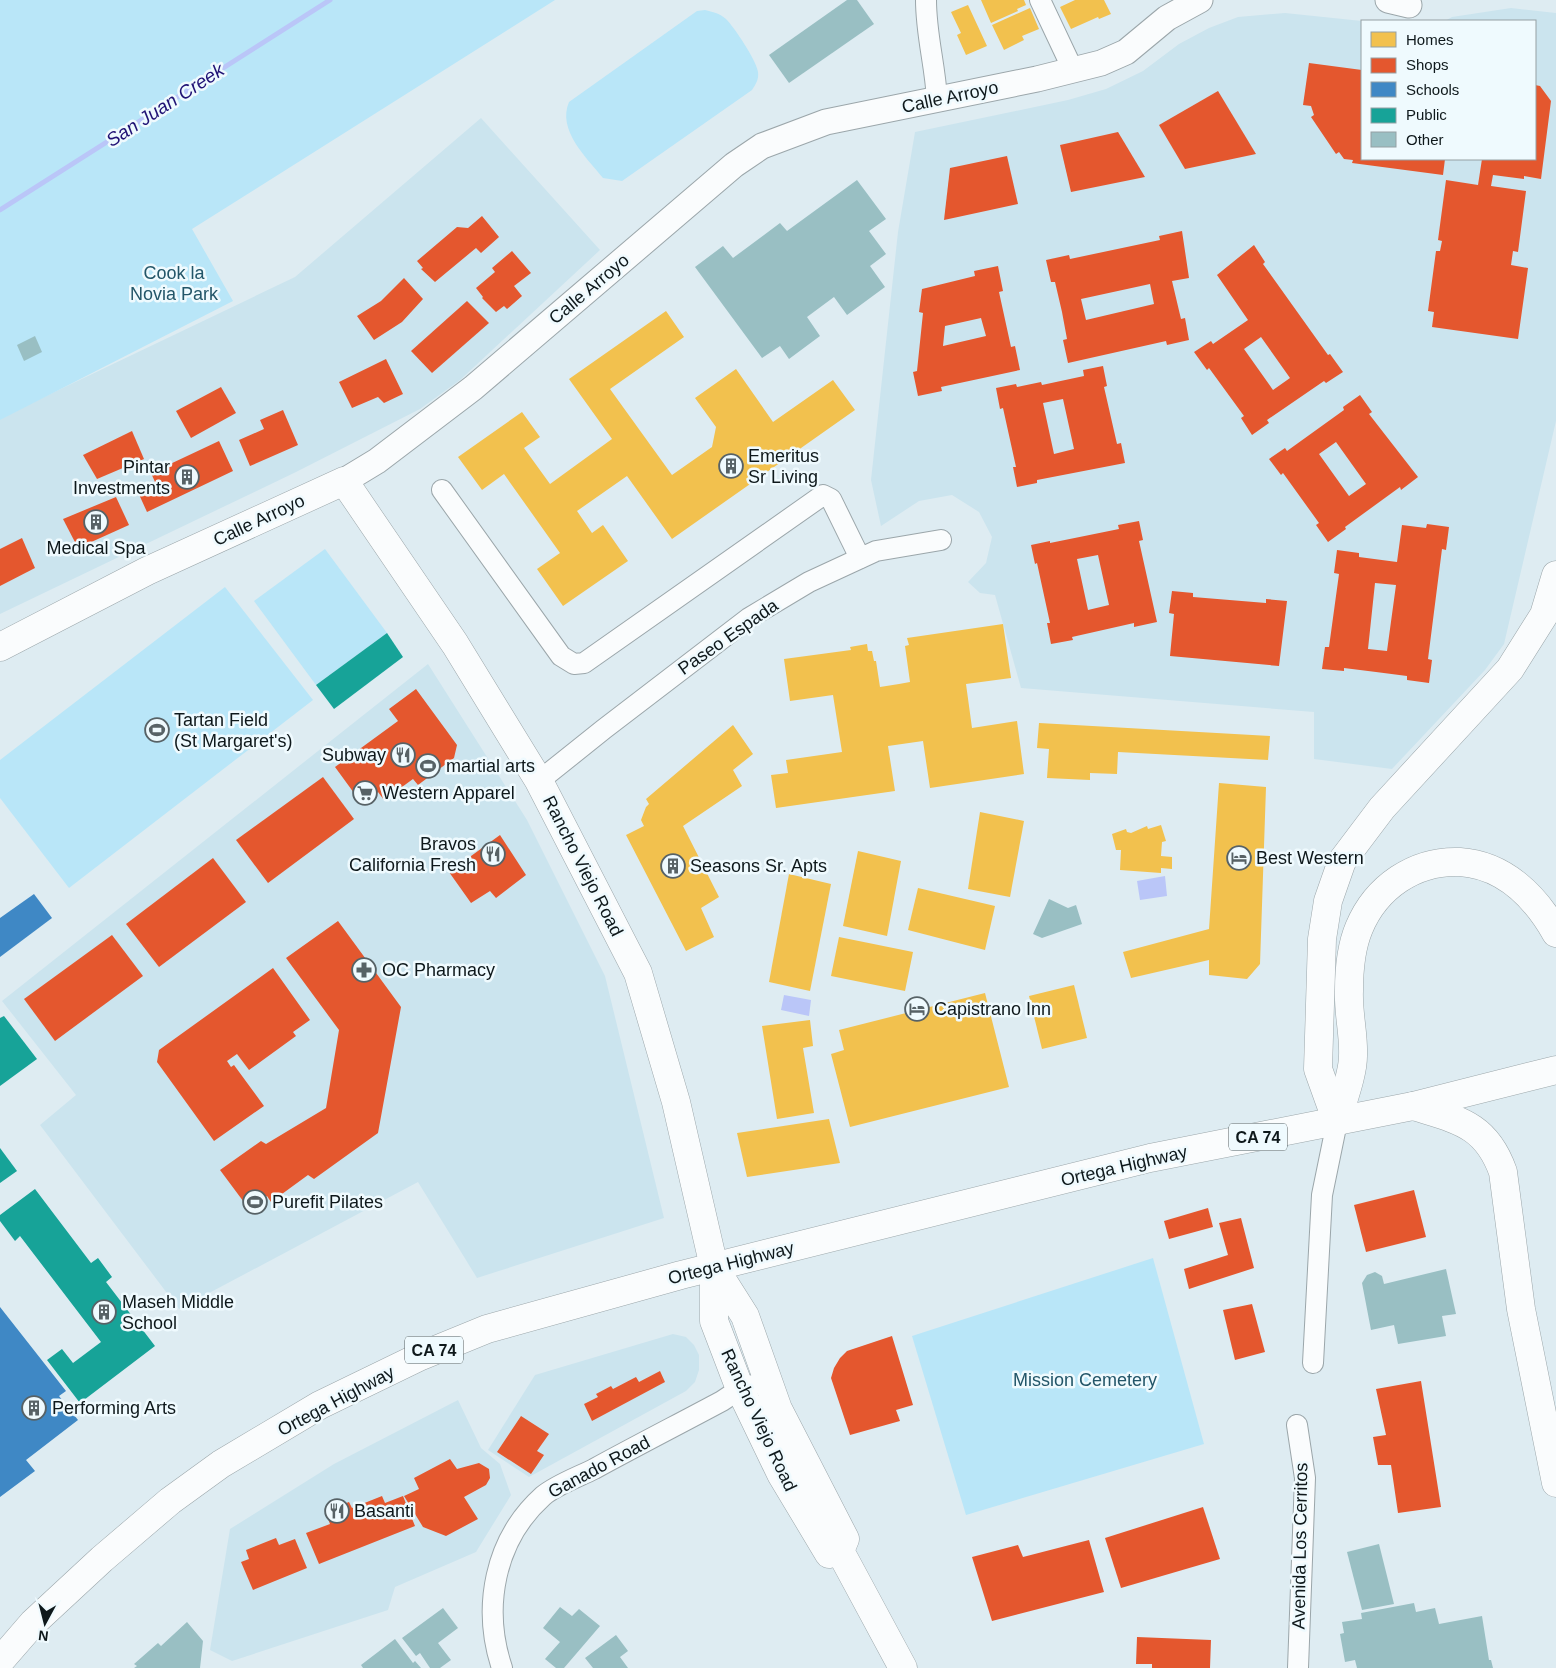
<svg xmlns="http://www.w3.org/2000/svg" width="1556" height="1668" font-family="Arial,sans-serif">
<style>
.built{fill:#cbe4ee}
.green{fill:#b9e6f8}
.water{fill:#bac6f8}
.homes{fill:#f2c14e}
.shops{fill:#e4572e;fill-rule:evenodd}
.schools{fill:#3f88c5}
.public{fill:#17a398}
.lines{fill:none;stroke-linecap:round;stroke-linejoin:round}
.stream{stroke:#bac6f8;stroke-width:5}
.building{fill:#99bfc3}
.minor-casing{stroke:#9ba6aa;stroke-width:22}
.tertiary-casing{stroke:#9ba6aa;stroke-width:27}
.secondary-casing{stroke:#9ba6aa;stroke-width:29}
.primary-casing{stroke:#9ba6aa;stroke-width:29}
.motorway-casing{stroke:#9ba6aa;stroke-width:29}
.minor{stroke:#fafcfd;stroke-width:20}
.tertiary{stroke:#fafcfd;stroke-width:25}
.secondary{stroke:#fafcfd;stroke-width:28}
.primary{stroke:#fafcfd;stroke-width:28}
.motorway{stroke:#fafcfd;stroke-width:28}
.labels{text-anchor:middle;dominant-baseline:central;stroke-width:5;stroke-linejoin:round;paint-order:stroke}
.shield{fill:#effafe;stroke:#525c5f;stroke-width:1}
.shield-label{font-size:16px;font-weight:bold;fill:#0e181b}
.street-label{font-size:18px;fill:#0e181b;stroke:#effafe}
.park-label{font-size:18px;fill:#235669;stroke:#effafe}
.poi-label{font-size:18px;fill:#0e181b;stroke:#effafe;text-anchor:start}
.water-label{font-size:19px;font-style:italic;fill:#201275;stroke:#effafe}
</style>
<rect width="100%" height="100%" fill="#deecf2"/>
<g class="built">
<path d="M1511 8 1556 13V421L1504 644 1485 670 1392 769 1314 759V712L1021 688 995 595 980 593 968 582 986 563 992 537 979 512 952 495 919 501 881 526 871 480 898 232 915 132 1068 100 1106 89 1143 71 1179 44 1209 28 1238 17 1285 13 1362 21V159H1535V21H1445L1452 17Z"/>
<path d="M481 118 600 250 460 380 420 409 296 472 0 614V418L295 277Z"/>
<path d="M428 664 527 820 605 976 664 1218 477 1278 418 1182 179 1309 40 1125 76 1095 2 1001Z"/>
<path d="M673 1334 686 1337 694 1345 699 1355V1370L695 1382 686 1391 529 1477 488 1450 535 1375Z"/>
<path d="M458 1400 481 1448 500 1464 511 1495 476 1552 395 1587 388 1610 232 1661 210 1650 230 1529 334 1464Z"/>
</g>
<g class="green">
<path d="M0 0H555L192 229 233 301 0 420Z"/>
<path d="M705 10C713 12 719 13 726 19 734 27 757 61 758 72 759 79 756 84 752 90L622 181 603 178C586 157 557 130 569 102L697 11Z"/>
<path d="M325 549 387 633 316 685 254 601Z"/>
<path d="M225 587 313 700 69 888 0 798V760Z"/>
<path d="M1153 1258 1204 1444 966 1515 912 1336Z"/>
</g>
<g class="water">
<path d="M1165 876 1167 896 1140 900 1137 881Z"/>
<path d="M784 995 811 1000 809 1016 781 1010Z"/>
</g>
<g class="homes">
<path d="M981 0H1024L1026 5 1017 9 1018 11 991 23Z"/>
<path d="M1075 0H1104L1111 14 1099 19 1098 17 1071 29 1060 7Z"/>
<path d="M968 5 987 46 966 55 957 35 961 33 951 12Z"/>
<path d="M1030 8 1039 29 1022 36 1024 40 1004 50 992 25Z"/>
<path d="M666 311 684 337 610 389 672 475 712 447 716 427 695 398 736 369 773 422 833 380 855 410 672 539 627 476 577 511 592 533 603 525 628 561 563 606 537 569 560 553 504 474 482 490 458 457 522 412 540 437 524 448 550 484 612 439 569 379Z"/>
<path d="M1003 624 1011 678 966 684 972 728 1017 721 1024 774 930 788 923 741 888 746 895 791 776 808 771 775 788 773 786 760 842 752 833 695 790 701 784 659 851 650 850 647 867 644 868 651H872L874 661H876L880 687 899 684 910 682 905 646 909 645 907 638Z"/>
<path d="M1039 723 1270 736 1268 760 1118 752 1117 774 1090 773V780L1047 778 1049 749 1037 748Z"/>
<path d="M733 725 753 754 733 770 742 786 683 826 719 897 701 908 714 937 686 951 626 835 644 826 641 820 646 807 649 804 646 799Z"/>
<path d="M1219 783 1266 787 1260 964 1247 979 1209 975V960L1131 978 1123 952 1209 929Z"/>
<path d="M980 812 1024 821 1010 897 968 889Z"/>
<path d="M1161 825 1166 841 1162 842 1161 856 1172 857V869L1161 868V873L1120 870 1121 850H1116L1112 834 1126 829 1127 832 1131 833 1147 826 1148 829Z"/>
<path d="M858 851 901 861 887 936 843 926Z"/>
<path d="M789 874 831 884 810 991 769 982Z"/>
<path d="M918 888 995 906 985 950 908 930Z"/>
<path d="M839 937 913 952 905 991 831 976Z"/>
<path d="M1074 985 1087 1038 1042 1049 1029 996Z"/>
<path d="M985 993 1009 1087 850 1127 831 1054 844 1050 839 1030Z"/>
<path d="M810 1020 813 1046 803 1048 814 1113 777 1119 762 1026Z"/>
<path d="M829 1119 840 1163 747 1177 737 1133Z"/>
</g>
<g class="shops">
<path d="M1309 63 1362 70V159H1445L1443 175 1352 163 1353 160 1344 159 1339 152 1336 154 1311 117 1314 115 1311 106 1303 105Z"/>
<path d="M1535 85 1540 86 1551 101 1541 179 1524 176V179L1493 175 1491 186 1526 191 1518 252 1513 251 1511 265 1528 268 1518 339 1432 327 1434 312 1428 311 1436 251H1440L1442 241 1438 240 1446 180 1478 185 1482 159H1535Z"/>
<path d="M1218 91 1256 154 1185 169 1159 125Z"/>
<path d="M1118 132 1145 177 1071 192 1060 145Z"/>
<path d="M1007 156 1018 204 944 220 950 168Z"/>
<path d="M482 216 499 237 481 253 476 248 435 282 421 269 423 268 417 261 457 227 468 228Z"/>
<path d="M1182 231 1189 278 1172 281 1181 319 1185 318 1189 340 1167 345 1166 341 1068 363 1063 340 1067 339 1062 312 1055 282H1051L1046 260 1069 255 1070 259 1160 240 1159 236ZM1150 284 1154 304 1086 320 1081 299Z"/>
<path d="M1254 245 1265 262 1263 264 1328 355 1330 354 1343 372 1326 383 1324 381 1267 420 1269 423 1252 435 1241 418 1244 416 1209 368 1207 370 1194 352 1211 341 1213 344 1248 320 1217 275ZM1261 337 1290 378 1273 390 1244 349Z"/>
<path d="M512 251 531 273 514 286 522 296 507 309 504 306 496 312 482 298 483 297 476 288 495 272 492 268Z"/>
<path d="M998 266 1003 291 999 292 1011 347 1015 346 1020 370 941 387 942 391 918 396 913 372 917 371 923 313 919 312 922 289 975 276 974 271ZM981 318 986 336 943 346 945 326Z"/>
<path d="M404 278 423 299 402 322 374 340 357 316 381 301Z"/>
<path d="M467 301 489 323 432 373 411 351Z"/>
<path d="M386 359 403 394 384 403 378 397 352 408 339 382Z"/>
<path d="M1103 366 1107 386 1104 387 1117 444 1121 443 1125 463 1037 480V483L1017 487 1013 467H1016L1003 408 1000 409 996 388 1016 384 1017 387 1041 382 1042 385 1084 376 1083 370ZM1063 399 1074 449 1054 454 1043 403Z"/>
<path d="M221 387 236 413 191 438 176 411Z"/>
<path d="M1360 395 1372 412 1369 414 1418 477 1401 490 1400 487 1345 527 1346 529 1328 542 1316 525 1319 523 1283 473 1281 475 1269 459 1285 448 1287 451 1344 410 1343 407ZM1336 442 1366 484 1349 496 1319 454Z"/>
<path d="M283 410 298 445 250 466 239 440 264 429 260 420Z"/>
<path d="M132 431 144 459 97 479 83 455Z"/>
<path d="M219 441 233 471 147 512 137 490 155 482 151 473Z"/>
<path d="M116 497 129 525 78 548 63 519Z"/>
<path d="M1139 521 1143 540 1139 541 1157 622 1134 627V623L1072 637 1073 640 1051 644 1047 623H1050L1037 563 1035 564 1031 545 1050 541V543L1119 529 1118 525ZM1098 555 1109 605 1088 610 1077 559Z"/>
<path d="M1427 524 1449 527 1446 550 1442 549 1428 659 1432 660 1429 683 1407 680V676L1376 672 1344 668V671L1322 669 1325 647H1329L1339 574 1334 573 1337 550 1359 553V557L1397 562 1402 525 1426 528ZM1375 583 1396 585 1387 651 1368 649Z"/>
<path d="M22 538 35 568 0 586V549Z"/>
<path d="M1172 591 1193 593V597L1266 603V599L1287 601 1279 666 1170 656 1174 614 1169 613Z"/>
<path d="M416 689 457 745 454 758 418 785 413 779 384 800 378 792 362 804 335 767 398 721 389 709Z"/>
<path d="M323 777 354 819 268 883 236 840Z"/>
<path d="M500 835 526 875 496 898 490 891 471 903 449 872Z"/>
<path d="M213 858 246 902 159 967 126 924Z"/>
<path d="M338 921 401 1007 378 1133 314 1179 308 1175 271 1202 267 1196 249 1209 220 1170 261 1141 266 1144 326 1108 339 1030 286 958Z"/>
<path d="M112 935 143 976 55 1041 24 999Z"/>
<path d="M273 968 310 1020 293 1032 296 1036 249 1070 237 1054 227 1061 231 1067 234 1065 264 1106 214 1141 157 1062 159 1050Z"/>
<path d="M1414 1190 1426 1237 1366 1252 1354 1205Z"/>
<path d="M1208 1208 1213 1227 1169 1239 1164 1221Z"/>
<path d="M1241 1218 1254 1268 1189 1289 1184 1269 1228 1255 1219 1223Z"/>
<path d="M1252 1304 1265 1352 1235 1360 1223 1310Z"/>
<path d="M892 1336 913 1405 896 1410 900 1421 850 1435 831 1378 834 1368 840 1358 847 1351Z"/>
<path d="M660 1371 665 1382 592 1421 584 1404 598 1397 596 1394 611 1386 613 1389 636 1377 639 1382Z"/>
<path d="M1421 1381 1441 1507 1398 1513 1391 1465H1378L1373 1437 1386 1435 1376 1389Z"/>
<path d="M521 1416 549 1434 537 1451 544 1455 531 1474 497 1452Z"/>
<path d="M450 1459 457 1469 479 1463 489 1469 490 1478 486 1485 464 1497 478 1519 446 1536 423 1527 404 1496 419 1489 414 1478Z"/>
<path d="M382 1496 385 1503 403 1496 415 1526 319 1564 306 1533 330 1524 325 1511 349 1502 352 1508Z"/>
<path d="M1203 1507 1220 1559 1121 1588 1105 1538Z"/>
<path d="M276 1538 279 1545 295 1539 307 1568 253 1590 241 1562 249 1559 246 1550Z"/>
<path d="M1089 1540 1104 1592 992 1621 972 1557 1018 1545 1023 1557Z"/>
<path d="M1137 1637 1211 1640 1210 1668H1152V1664H1136Z"/>
</g>
<g class="schools">
<path d="M34 894 52 918 0 957V918Z"/>
<path d="M0 1307 66 1391 59 1396 78 1420 26 1460 35 1471 0 1497Z"/>
</g>
<g class="public">
<path d="M387 633 403 657 334 709 316 685Z"/>
<path d="M4 1016 37 1059 0 1086V1018Z"/>
<path d="M0 1148 17 1171 0 1183Z"/>
<path d="M35 1189 91 1263 98 1258 112 1277 106 1282 155 1346 80 1403 47 1360 62 1349 73 1363 101 1342 20 1236 15 1241 0 1221V1215Z"/>
</g>
<g class="lines">
<path class="stream" d="M0 210 330 0"/>
</g>
<g class="building">
<path d="M847 0H857L874 24 789 83 769 55Z"/>
<path d="M857 180 886 219 869 231 886 254 870 266 885 287 847 315 834 297 807 317 820 336 789 359 780 346 762 358 695 267 723 246 733 258 780 223 787 231Z"/>
<path d="M35 336 42 352 24 361 17 345Z"/>
<path d="M1049 899 1068 908 1076 905 1082 924 1042 938 1033 934Z"/>
<path d="M1446 1269 1456 1314 1442 1316 1446 1336 1398 1344 1394 1325 1371 1330 1362 1283 1367 1275 1375 1272 1382 1276 1384 1284Z"/>
<path d="M1379 1544 1394 1604 1362 1610 1347 1552Z"/>
<path d="M1414 1603 1416 1612 1435 1608 1439 1624 1482 1616 1489 1660H1491L1493 1668H1357L1355 1660 1345 1662 1340 1634 1344 1633 1342 1622 1362 1619 1361 1613Z"/>
<path d="M560 1607 572 1616 579 1609 600 1626 564 1668H556L545 1659 560 1642 543 1628Z"/>
<path d="M443 1608 458 1628 438 1643 451 1660 440 1668H430L420 1653 416 1656 402 1638Z"/>
<path d="M187 1622 203 1641 200 1668H134L137 1666 134 1664 158 1643 161 1646Z"/>
<path d="M616 1635 628 1651 620 1657 628 1668H593L585 1658Z"/>
<path d="M395 1639 413 1663 415 1661 421 1668H363L361 1665Z"/>
</g>
<g class="lines">
<g class="minor-casing">
<g id="minor">
<path d="M926 0C926 35 935 64 937 99"/>
<path d="M1040 0 1073 70"/>
<path d="M442 490 561 656 574 664 584 663 823 495 831 499 860 558"/>
<path d="M539 781 604 729 749 618 809 582 876 551 941 540"/>
<path d="M1313 1363 1322 1195 1337 1122"/>
<path d="M1297 1425 1305 1478 1298 1668"/>
<path d="M502 1668C482 1608 494 1540 543 1496 556 1485 578 1477 594 1469 636 1446 679 1424 722 1401L740 1389 753 1385"/>
</g>
</g>
<g class="tertiary-casing">
<g id="tertiary">
<path d="M1388 0 1409 5"/>
<path d="M344 481 377 461 473 388 734 165 762 146 826 122 1037 79 1101 63 1126 52 1167 18 1200 0"/>
</g>
</g>
<g class="secondary-casing">
<g id="secondary">
<path d="M0 647 147 571 344 481 455 644 539 781 638 973 676 1102 714 1267V1321L740 1389 781 1474 829 1554 840 1551"/>
<path d="M714 1267 745 1316 778 1409 845 1539 840 1551 903 1668"/>
</g>
</g>
<g class="primary-casing">
<path id="primary" d="M0 1661 33 1623 102 1559 170 1501 221 1464 320 1405 421 1356 487 1329 681 1275 1150 1158 1413 1106 1556 1070"/>
</g>
<g class="motorway-casing">
<g id="motorway">
<path d="M1413 1106C1458 1120 1486 1124 1503 1172L1521 1309 1556 1483"/>
<path d="M1337 1122 1318 1069 1322 939 1328 901 1342 861 1382 808 1510 669 1544 615 1556 575"/>
<path d="M1337 1122C1342 1102 1353 1075 1353 1056 1354 1034 1348 1013 1349 991 1349 971 1351 947 1359 928 1376 887 1415 860 1460 862 1504 865 1535 896 1556 933"/>
</g>
</g>
<use href="#minor" class="minor"/>
<use href="#tertiary" class="tertiary"/>
<use href="#secondary" class="secondary"/>
<use href="#primary" class="primary"/>
<use href="#motorway" class="motorway"/>
</g>
<defs>
<g id="building-ring" transform="scale(1.25)"><circle r="9.5" fill="#effafe" stroke="#576266" stroke-width="1.5"/><path d="M-4-6H4V6H1V3H-1V6H-4ZM-2.5-4.3h1.7v1.8h-1.7ZM.8-4.3h1.7v1.8H.8ZM-2.5-1h1.7V.8h-1.7ZM.8-1h1.7V.8H.8Z" fill="#576266"/></g>
<g id="stadium-ring" transform="scale(1.25)"><circle r="9.5" fill="#effafe" stroke="#576266" stroke-width="1.5"/><path d="M0-5a6.5 5 0 1 0 0 10a6.5 5 0 1 0 0-10ZM-3.5-1.8h7v3.6h-7Z" fill="#576266"/></g>
<g id="restaurant-ring" transform="scale(1.25)"><circle r="9.5" fill="#effafe" stroke="#576266" stroke-width="1.5"/><path d="M-5-6h1v4h1v-4h1v4h1v-4h1v5L-1.5 .5V6h-2V.5L-5-1ZM5-6V6H3V1.5H1.5Q1.5-4 5-6Z" fill="#576266"/></g>
<g id="supermarket-ring" transform="scale(1.25)"><circle r="9.5" fill="#effafe" stroke="#576266" stroke-width="1.5"/><path d="M-6-5.5h2.5l.6 2H6L4.5 2H-2.5L-4.4-4H-6ZM-1.5 3.2a1.3 1.3 0 1 0 .1 0ZM3 3.2a1.3 1.3 0 1 0 .1 0Z" fill="#576266"/></g>
<g id="hotel-ring" transform="scale(1.25)"><circle r="9.5" fill="#effafe" stroke="#576266" stroke-width="1.5"/><path d="M-6-4.5h1.5V1H6V5H4.5V3h-9V5H-6ZM-4 0a1.8 1.8 0 1 1 3.6 0ZM.5 0V-2.5h3Q6-2.5 6 0Z" fill="#576266"/></g>
<g id="pharmacy-ring" transform="scale(1.25)"><circle r="9.5" fill="#effafe" stroke="#576266" stroke-width="1.5"/><path d="M-2-6h4v4h4v4h-4v4h-4v-4h-4v-4h4Z" fill="#576266"/></g>
</defs>
<g fill-rule="evenodd">
<use href="#building-ring" x="731" y="466"/>
<use href="#building-ring" x="187" y="477"/>
<use href="#building-ring" x="96" y="522"/>
<use href="#stadium-ring" x="157" y="730"/>
<use href="#restaurant-ring" x="403" y="755"/>
<use href="#stadium-ring" x="428" y="766"/>
<use href="#supermarket-ring" x="365" y="793"/>
<use href="#restaurant-ring" x="493" y="854"/>
<use href="#hotel-ring" x="1239" y="858"/>
<use href="#building-ring" x="673" y="866"/>
<use href="#pharmacy-ring" x="364" y="970"/>
<use href="#hotel-ring" x="917" y="1009"/>
<use href="#stadium-ring" x="255" y="1202"/>
<use href="#building-ring" x="104" y="1312"/>
<use href="#building-ring" x="34" y="1408"/>
<use href="#restaurant-ring" x="337" y="1511"/>
</g>
<g class="labels">
<g class="shield">
<rect x="1229" y="1123.5" width="58" height="27" rx="4"/>
<rect x="405" y="1336.5" width="58" height="27" rx="4"/>
</g>
<g class="shield-label">
<text x="1258" y="1137">CA 74</text>
<text x="434" y="1350">CA 74</text>
</g>
<g class="street-label">
<text transform="translate(950 97) rotate(-12)">Calle Arroyo</text>
<text transform="translate(589 289) rotate(-40)">Calle Arroyo</text>
<text transform="translate(259 520) rotate(-25)">Calle Arroyo</text>
<text transform="translate(728 637) rotate(-35)">Paseo Espada</text>
<text transform="translate(583 866) rotate(63)">Rancho Viejo Road</text>
<text transform="translate(1124 1166) rotate(-13)">Ortega Highway</text>
<text transform="translate(731 1263) rotate(-14)">Ortega Highway</text>
<text transform="translate(336 1401) rotate(-28)">Ortega Highway</text>
<text transform="translate(759 1420) rotate(65)">Rancho Viejo Road</text>
<text transform="translate(599 1467) rotate(-28)">Ganado Road</text>
<text transform="translate(1300 1546) rotate(-89)">Avenida Los Cerritos</text>
</g>
<g class="park-label">
<text x="174" y="273">Cook la<tspan x="174" dy="21">Novia Park</tspan></text>
<text x="1085" y="1380">Mission Cemetery</text>
</g>
<g class="poi-label">
<text x="748" y="456">Emeritus<tspan x="748" dy="21">Sr Living</tspan></text>
<text x="170" y="467" text-anchor="end">Pintar<tspan x="170" dy="21">Investments</tspan></text>
<text x="96" y="548" text-anchor="middle">Medical Spa</text>
<text x="174" y="720">Tartan Field<tspan x="174" dy="21">(St Margaret's)</tspan></text>
<text x="386" y="755" text-anchor="end">Subway</text>
<text x="446" y="766">martial arts</text>
<text x="382" y="793">Western Apparel</text>
<text x="476" y="844" text-anchor="end">Bravos<tspan x="476" dy="21">California Fresh</tspan></text>
<text x="1256" y="858">Best Western</text>
<text x="690" y="866">Seasons Sr. Apts</text>
<text x="382" y="970">OC Pharmacy</text>
<text x="934" y="1009">Capistrano Inn</text>
<text x="272" y="1202">Purefit Pilates</text>
<text x="122" y="1302">Maseh Middle<tspan x="122" dy="21">School</tspan></text>
<text x="52" y="1408">Performing Arts</text>
<text x="354" y="1511">Basanti</text>
</g>
<g class="water-label">
<text transform="translate(165 105) rotate(-33)">San Juan Creek</text>
</g>
</g>
<rect x="1361" y="20" width="175" height="140" fill="#effafe" stroke="#95a0a3"/>
<rect x="1371" y="32" width="25" height="15" fill="#f2c14e" stroke="#95a0a3"/>
<text x="1406" y="45" font-size="15" fill="#0e181b">Homes</text>
<rect x="1371" y="58" width="25" height="15" fill="#e4572e" stroke="#95a0a3"/>
<text x="1406" y="70" font-size="15" fill="#0e181b">Shops</text>
<rect x="1371" y="82" width="25" height="15" fill="#3f88c5" stroke="#95a0a3"/>
<text x="1406" y="95" font-size="15" fill="#0e181b">Schools</text>
<rect x="1371" y="108" width="25" height="15" fill="#17a398" stroke="#95a0a3"/>
<text x="1406" y="120" font-size="15" fill="#0e181b">Public</text>
<rect x="1371" y="132" width="25" height="15" fill="#99bfc3" stroke="#95a0a3"/>
<text x="1406" y="145" font-size="15" fill="#0e181b">Other</text>
<g transform="translate(45 1623) rotate(187)" stroke="#effafe" stroke-width="4" paint-order="stroke">
<path d="M0-4L9 19L0 12L-9 19Z" fill="#0e181b"/>
<text y="-8" font-size="14" font-weight="bold" text-anchor="middle" fill="#0e181b">N</text>
</g>
</svg>
